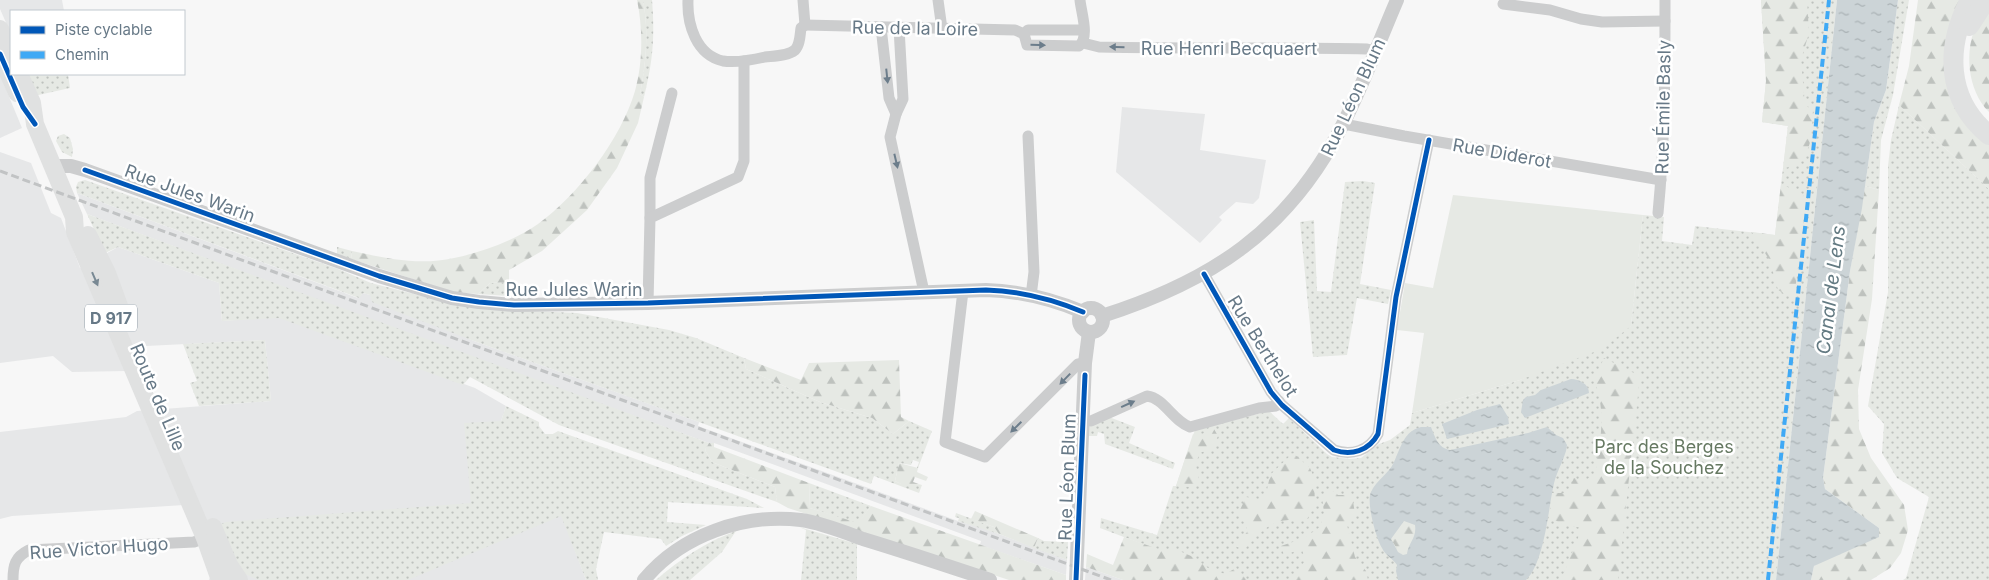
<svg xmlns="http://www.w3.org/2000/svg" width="1989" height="580" font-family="Inter,sans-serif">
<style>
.built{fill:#e6e7e8}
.green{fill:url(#green-dots)}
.forest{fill:url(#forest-firs)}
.pitch{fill:#e6e9e4}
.water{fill:url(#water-ripples);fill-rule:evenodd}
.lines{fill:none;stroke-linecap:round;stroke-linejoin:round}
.minor{stroke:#cccdce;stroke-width:11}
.tertiary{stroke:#cccdce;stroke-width:14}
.primary{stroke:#e0e1e1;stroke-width:18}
.motorway{stroke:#e0e1e1;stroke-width:20}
.rail{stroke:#c1c3c4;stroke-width:3;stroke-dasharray:8 4;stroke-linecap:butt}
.quiet{stroke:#3fa9f5;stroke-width:4;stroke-dasharray:8 4;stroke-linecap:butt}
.cycleway-casing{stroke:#fff;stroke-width:8}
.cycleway{stroke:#0057b8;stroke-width:5}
.oneway{fill:#6c7d8b}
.oneway2{fill:#798994}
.labels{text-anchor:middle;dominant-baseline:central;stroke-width:5;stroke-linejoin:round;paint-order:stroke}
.shield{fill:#fff;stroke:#95a1ab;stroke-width:1}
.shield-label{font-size:16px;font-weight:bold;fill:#677987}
.street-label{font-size:18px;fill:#677987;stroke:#fff}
.park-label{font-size:18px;fill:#667962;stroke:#fff}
.water-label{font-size:19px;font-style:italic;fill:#637a82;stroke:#fff}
</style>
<defs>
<pattern id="green-dots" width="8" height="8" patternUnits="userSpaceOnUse" patternTransform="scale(1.25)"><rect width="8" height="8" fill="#e6e9e4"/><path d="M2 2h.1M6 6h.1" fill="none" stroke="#bec2be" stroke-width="1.8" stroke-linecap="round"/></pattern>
<pattern id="forest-firs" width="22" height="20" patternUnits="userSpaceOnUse" patternTransform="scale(1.25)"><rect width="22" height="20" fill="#e6e9e4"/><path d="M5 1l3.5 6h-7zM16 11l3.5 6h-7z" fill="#bec2be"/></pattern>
<pattern id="water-ripples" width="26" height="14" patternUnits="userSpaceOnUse" patternTransform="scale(1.25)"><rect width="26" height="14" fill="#ccd4d7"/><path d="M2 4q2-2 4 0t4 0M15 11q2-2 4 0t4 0" fill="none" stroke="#a9b1b4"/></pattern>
</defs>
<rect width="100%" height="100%" fill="#f7f7f7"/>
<g class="built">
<path d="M0 0H62L64 11H11V34L0 9Z"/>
<path d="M0 75 22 128 0 138Z"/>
<path d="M1122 107 1205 114 1200 150 1266 160 1259 198 1253 204 1236 202 1219 217 1222 220 1200 243 1116 172Z"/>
<path d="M0 152 31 163 51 213 61 218 80 268 118 247 219 283 222 321 279 317 475 388 506 406 501 421 562 516 586 580H209L211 575 184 505 12 516 0 519V432L126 417 137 411 271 401 265 340 146 346 120 353 126 371 72 372 53 356 0 363Z"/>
<path d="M77 193 358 298 363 293 370 295 474 341 699 422 698 426 874 490 958 521 983 528 1067 560 1066 575 980 545 981 541 761 460 714 443H709L469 356 87 214Z"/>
<path d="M1086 567 1123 580H1085Z"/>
</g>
<g class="green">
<path d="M643 0H652C655 37 653 61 644 97L640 94C646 64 649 30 643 0Z"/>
<path d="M1761 0H1837L1776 580H1143L1153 548 1100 528 1101 518 1157 535 1173 486H1176L1195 430 1269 411 1283 424 1289 418 1327 454 1332 457 1350 459 1361 458 1379 444 1390 440 1410 425 1412 413 1520 380 1631 326 1643 215 1664 217 1662 241 1692 245 1695 226 1775 235 1788 126 1762 122 1766 81Z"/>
<path d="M1898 0H1909L1893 95 1881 140 1879 190 1865 186 1874 122 1886 90Z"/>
<path d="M25 74H68L70 88 34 96Z"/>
<path d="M1899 105 1989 189V580H1903L1906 578 1929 497 1897 478 1882 453 1884 424 1868 406 1888 292V166L1891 140Z"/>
<path d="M64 134 70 138 73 149 72 157 62 152 56 141 58 136Z"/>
<path d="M85 180 338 269 371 283 457 305 509 310 577 313 669 330 696 338 744 358 746 369 820 402 872 418 893 434 909 421 932 431 918 468H917L919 462 913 460 911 465 899 463 895 481C908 488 911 482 922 485L919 493 874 476 871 484 474 341 372 302 370 295 363 293 359 298 77 193 76 187 78 182Z"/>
<path d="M1363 181 1375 183 1360 284 1391 290 1388 304 1357 298 1347 355 1313 357 1300 222 1314 220 1317 291 1331 292 1345 182Z"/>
<path d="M87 214 709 443 705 450 712 462 775 487 777 502 559 425 470 377 463 385 279 318 222 321 219 283 118 247 105 253Z"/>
<path d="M337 247 352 251 351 259 337 254Z"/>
<path d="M509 282V296L478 294 490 283Z"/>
<path d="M265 340 271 401 199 406 190 383 197 381 183 344Z"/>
<path d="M506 406 539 422V426L545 434H553L558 431 747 499 764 508 668 502 667 522 706 525 682 536 666 546 661 539 604 532 596 569 598 580H586L561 516 408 580H258L239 571 221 524 226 522 471 503 464 423 501 421Z"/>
<path d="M1109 417 1135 427 1129 443 1175 463 1173 469 1105 444 1104 434 1098 432 1097 436H1089V427Z"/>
<path d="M809 483 871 506 858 524 810 508Z"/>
<path d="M956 513 994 527 999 534 958 521 959 518 955 517Z"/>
<path d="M799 527 857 544V580H801L806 530Z"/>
<path d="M736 531 722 552 690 580H656C680 559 706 542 736 531Z"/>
<path d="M1038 538 1044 541 1068 542 1067 560 1034 548Z"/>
</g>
<g class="forest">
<path d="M637 0H643C649 30 646 64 640 94L644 97 638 123 617 168 587 210 542 251 509 270V282L490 283 478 294 453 292 351 259 352 251C385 258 419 266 454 258 483 252 513 241 538 224 578 195 621 139 635 91 643 63 643 28 637 0Z"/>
<path d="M1761 0H1807L1809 33 1801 60 1805 105 1813 110C1811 138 1814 159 1783 169L1788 126 1762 122 1766 81Z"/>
<path d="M1918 0H1963L1947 40 1989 142V189L1899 105 1909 66Z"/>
<path d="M1989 7V112C1967 90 1964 50 1977 23 1980 18 1985 13 1989 7Z"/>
<path d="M1781 184 1803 194 1805 211 1794 299 1778 290 1770 261 1752 232 1775 235Z"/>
<path d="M1865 186 1879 190 1872 299 1858 390 1859 429 1871 458 1904 505 1908 530 1901 553 1890 568 1871 580H1811L1814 566 1879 528 1825 489 1823 478 1850 271Z"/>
<path d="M744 358 801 380 809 363 899 360 901 417 909 421 893 434 872 418 820 402 746 369Z"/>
<path d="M1604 358 1640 376 1618 580H1561L1582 528 1562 524 1549 517 1552 493H1567L1574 478 1583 481 1595 475C1600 444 1607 411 1594 380Z"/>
<path d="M1214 429 1218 436 1212 449 1199 453 1196 466 1200 484 1190 487 1176 486 1193 434 1197 436Z"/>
<path d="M709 443H714V447L809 483 810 508 858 523 871 506 1066 575V580H1009L788 508 777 502 775 487 712 462 705 450Z"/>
<path d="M1293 453 1310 468 1314 478 1315 505 1306 521C1275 516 1263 528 1244 550L1235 546 1248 531 1239 512 1246 497 1265 500 1270 475Z"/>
<path d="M899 463 918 468 917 472 928 477 926 481 915 477 913 482 919 484 905 486 895 481Z"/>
<path d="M1330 489 1338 495H1352L1355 514 1346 521 1355 557 1366 571 1368 580H1293L1294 575 1305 561 1302 549 1284 555 1281 546 1304 538 1320 527 1324 513 1322 496Z"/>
<path d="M975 511 1038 538 1034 548 999 534 994 527 971 519Z"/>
<path d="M1404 521 1415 525C1417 537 1410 543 1407 554L1403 555 1399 552 1391 539 1392 536Z"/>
<path d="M1124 537 1164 551 1175 549 1191 556 1208 568 1225 574 1236 568 1247 580H1123L1086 567 1087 554 1113 565Z"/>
</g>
<path class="pitch" d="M1453 195 1643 215 1631 326 1602 349 1520 380 1412 413 1424 333 1397 330 1405 283 1433 288Z"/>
<g class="water">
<path d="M1837 0H1898L1886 90 1874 122 1862 208 1850 271 1823 478 1825 489 1879 528V537L1814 566 1811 580H1776Z"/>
<path d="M1571 379C1579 379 1589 384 1589 393L1525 418 1521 412 1523 400 1526 397 1535 395 1541 390Z"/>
<path d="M1500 404 1508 417 1509 424 1447 439 1442 424 1477 410Z"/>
<path d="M1421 427H1431C1435 437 1438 448 1450 450L1528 433 1547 427 1556 435 1563 438 1567 445 1566 451C1562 464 1555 475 1553 488 1548 512 1544 563 1526 580H1398L1396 571 1397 565C1393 559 1385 555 1382 548 1376 538 1366 502 1371 492 1376 480 1389 474 1394 462 1401 447 1404 431 1421 427ZM1404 521 1415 525C1417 538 1408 543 1407 554L1403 555 1398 552 1391 539Z"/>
</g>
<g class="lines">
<g class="minor">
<path d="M688 0C687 24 696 55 723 61 736 63 752 60 765 57 773 56 788 56 795 50 800 45 800 35 801 28L805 25"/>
<path d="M803 0 805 25"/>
<path d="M938 0 942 29"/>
<path d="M1080 0C1081 12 1090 37 1079 46L1027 45 1024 34 1028 30H1084"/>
<path d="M1503 4 1550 10 1581 19 1602 22 1665 21"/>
<path d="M805 25 1015 30 1024 34"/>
<path d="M881 27 889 98 896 114 903 99 899 28"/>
<path d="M1083 43 1099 47C1189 49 1277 47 1367 49L1375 51"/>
<path d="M896 114 890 137 924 292"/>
<path d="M1344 124 1404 136 1661 180"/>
<path d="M1028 136 1034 272 1031 296"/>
<path d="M1658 213C1665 142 1665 71 1665 0"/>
<path d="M650 218V178L672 93"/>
<path d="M1204 274 1271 392 1282 405 1334 450C1351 456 1369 451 1378 434L1396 297 1429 140"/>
<path d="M963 291 945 442 985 457 1078 364 1085 363"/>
<path d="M648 303 650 218 738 177 744 161V61"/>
<path d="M1082 421H1091L1147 396C1164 398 1173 421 1190 427L1259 408 1276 406 1279 401"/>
<path d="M13 580C13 565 15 557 29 550L194 542 205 538"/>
</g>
<g class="tertiary">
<path d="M52 166H71L85 170 379 276 452 298 479 302 514 305 648 303 986 290C1019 291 1052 299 1083 312"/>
<circle cx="1091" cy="320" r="12"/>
<path d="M1102 316C1212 281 1288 231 1342 126 1363 85 1379 42 1397 0"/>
<path d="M644 580C681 535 745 513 801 520 822 523 844 532 863 539 906 552 948 566 990 580"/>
<path d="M1076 580 1085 363 1089 332"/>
</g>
<g class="primary">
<path d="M0 29 11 55"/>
<path d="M0 54 17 93"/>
<path d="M19 74 32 103 35 124 74 217 75 232 205 538 220 580"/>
<path d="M88 235 107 273 122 314"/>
<path d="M213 527 229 565 239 580"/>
</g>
<g class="motorway">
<path d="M1970 0C1945 47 1946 100 1989 135"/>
<path d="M1969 26 1986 0"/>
</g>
<path class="rail" d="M0 171 1111 580"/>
<path class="quiet" d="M1768 580 1829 0"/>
<g class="cycleway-casing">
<g id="cycleway">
<path d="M0 54 23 107 35 124"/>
<path d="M85 170 379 276 452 298 479 302 514 305 648 303 986 290C1019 291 1052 299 1083 312"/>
<path d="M1204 274 1271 392 1282 405 1334 450C1351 456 1369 451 1378 434L1396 297 1429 140"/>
<path d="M1076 580 1085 375"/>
</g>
</g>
<use href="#cycleway" class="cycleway"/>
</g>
<defs><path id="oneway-solid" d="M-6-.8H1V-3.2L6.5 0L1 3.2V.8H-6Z" transform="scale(1.25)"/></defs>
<g class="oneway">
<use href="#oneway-solid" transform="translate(1038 45) rotate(1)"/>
<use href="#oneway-solid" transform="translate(1117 47) rotate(-179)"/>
<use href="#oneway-solid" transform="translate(887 76) rotate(84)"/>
<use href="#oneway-solid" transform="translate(896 161) rotate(77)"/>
<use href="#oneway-solid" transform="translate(1065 379) rotate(134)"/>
<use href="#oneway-solid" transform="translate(1128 404) rotate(-24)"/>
<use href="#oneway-solid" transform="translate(1016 427) rotate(136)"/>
</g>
<use class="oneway2" href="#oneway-solid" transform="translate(95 279) rotate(67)"/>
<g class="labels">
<rect class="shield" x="85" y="304.5" width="52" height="27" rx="4"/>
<g class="shield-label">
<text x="111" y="318">D 917</text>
</g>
<g class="street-label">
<text transform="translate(915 28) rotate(1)">Rue de la Loire</text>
<text x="1229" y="48">Rue Henri Becquaert</text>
<text transform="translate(1353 97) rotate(-65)">Rue Léon Blum</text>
<text transform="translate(1663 107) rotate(-89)">Rue Émile Basly</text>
<text transform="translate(1502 153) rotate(10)">Rue Diderot</text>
<text transform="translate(190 193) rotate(20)">Rue Jules Warin</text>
<text x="574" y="289">Rue Jules Warin</text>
<text transform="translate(1263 346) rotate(58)">Rue Berthelot</text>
<text transform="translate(158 397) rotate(67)">Route de Lille</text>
<text transform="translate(1067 477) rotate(-88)">Rue Léon Blum</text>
<text transform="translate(99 548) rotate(-4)">Rue Victor Hugo</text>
</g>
<g class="park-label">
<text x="1664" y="446">Parc des Berges<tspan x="1664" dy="21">de la Souchez</tspan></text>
</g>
<g class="water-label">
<text transform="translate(1831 290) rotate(-83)">Canal de Lens</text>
</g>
</g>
<rect x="10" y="10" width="175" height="65" fill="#ffffff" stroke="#c2c9cf"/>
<rect x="20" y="26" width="25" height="8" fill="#0057b8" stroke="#c2c9cf"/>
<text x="55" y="35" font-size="15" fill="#677987">Piste cyclable</text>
<rect x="20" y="51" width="25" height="8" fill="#3fa9f5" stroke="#c2c9cf"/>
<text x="55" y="60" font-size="15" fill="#677987">Chemin</text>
</svg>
